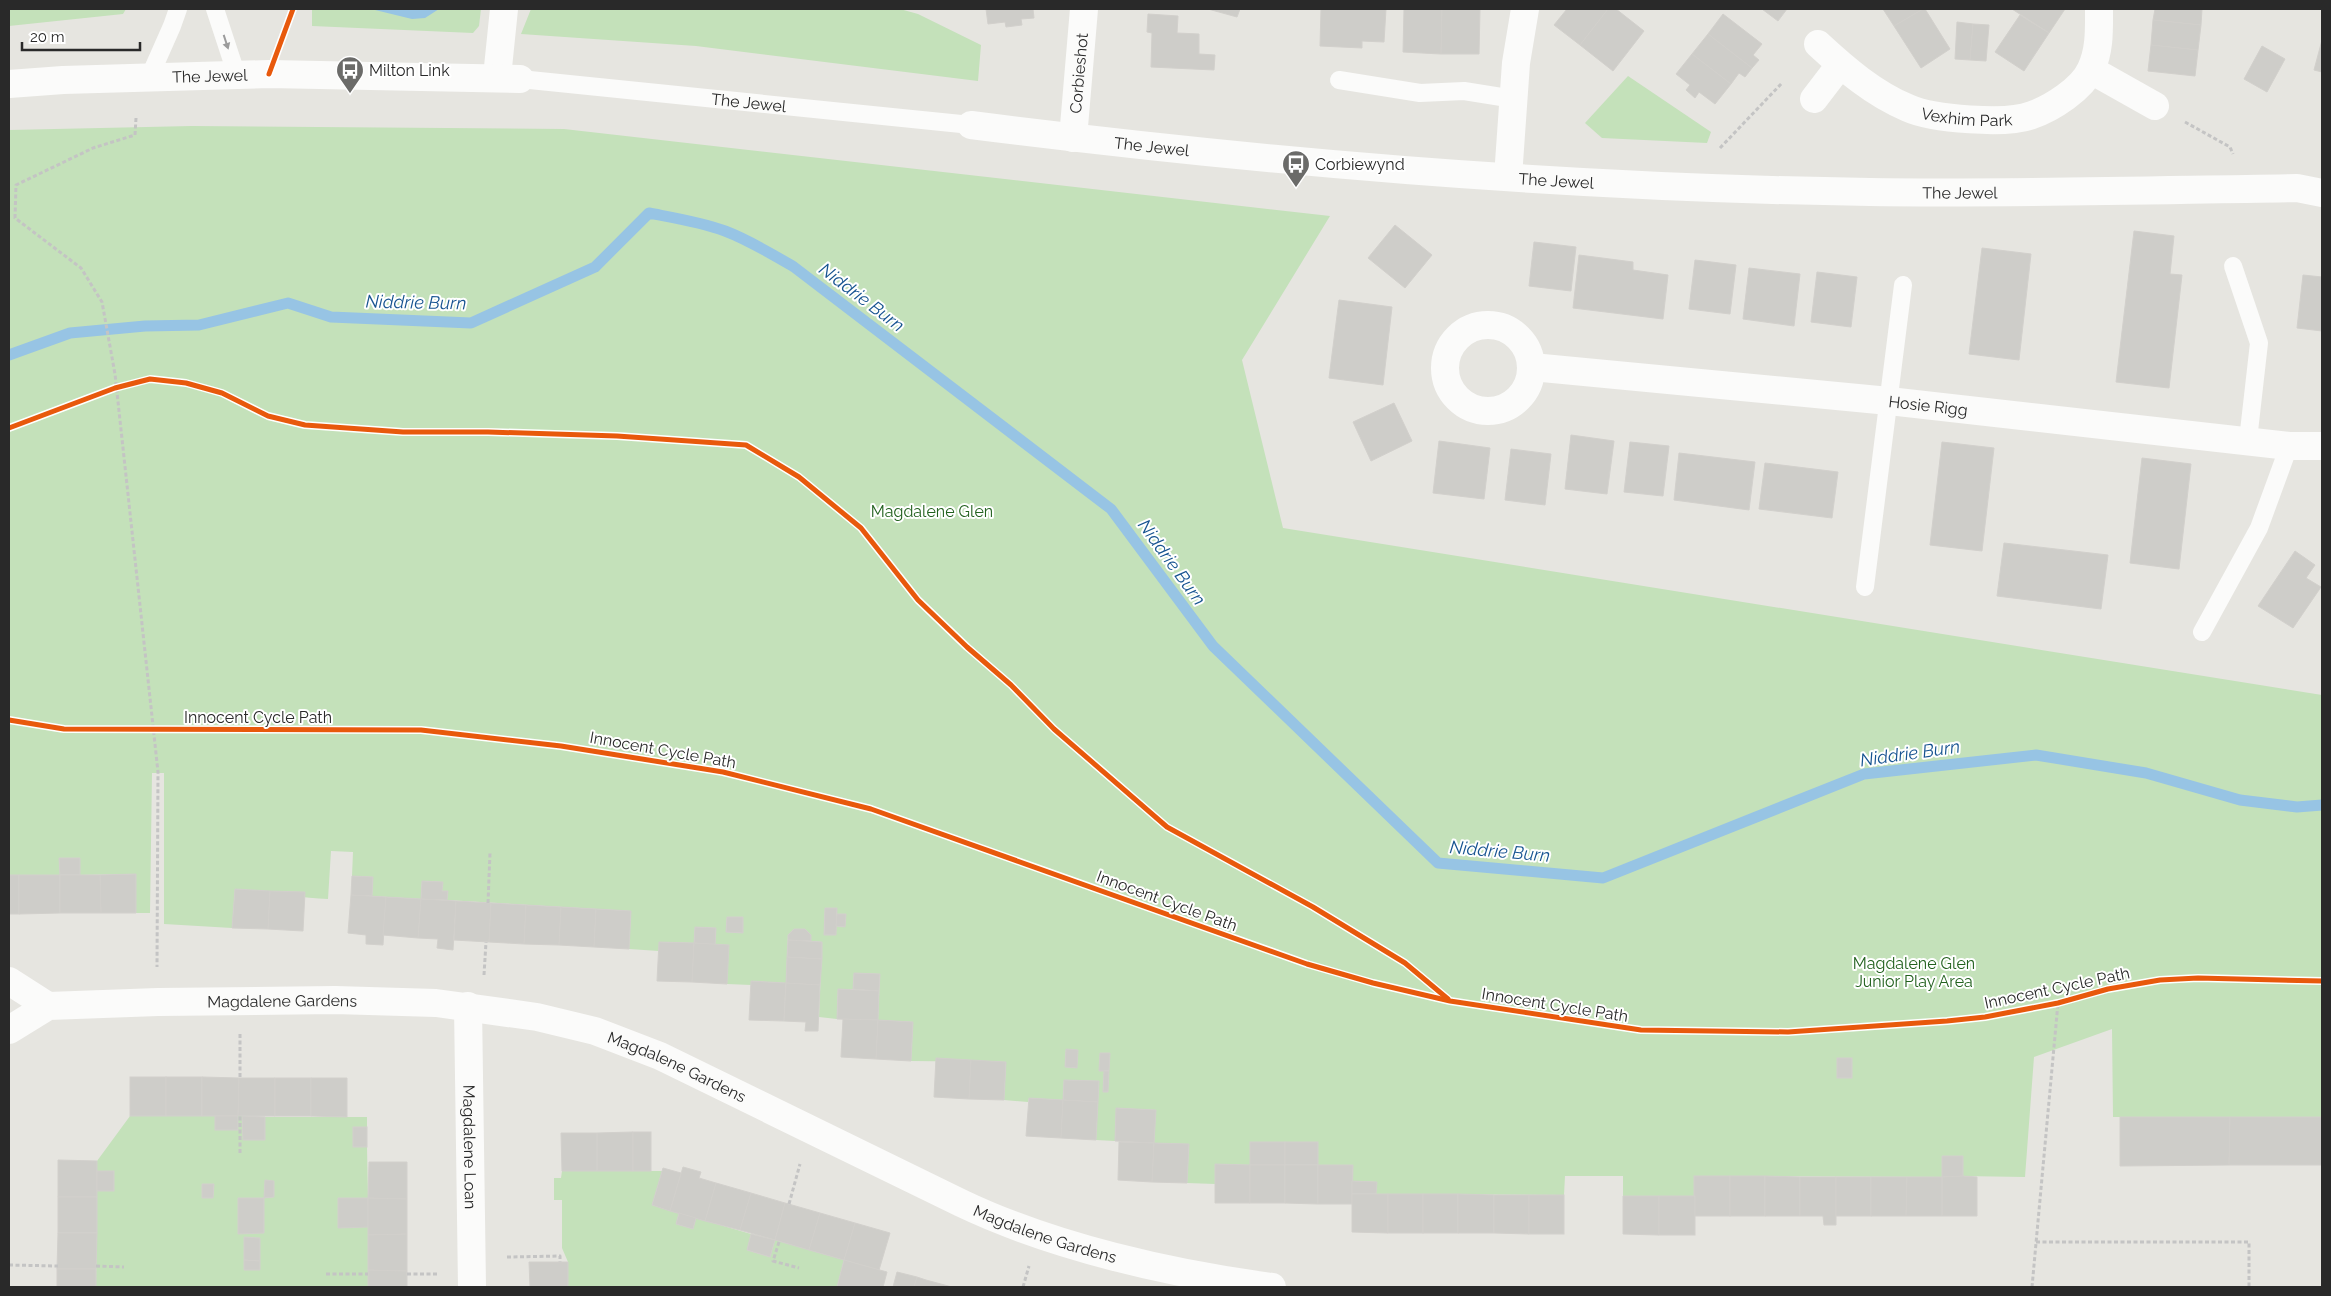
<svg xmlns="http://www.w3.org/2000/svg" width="2331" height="1296" font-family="Raleway,sans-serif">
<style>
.green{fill:#c4e1ba;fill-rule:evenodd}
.water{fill:#97c4e4}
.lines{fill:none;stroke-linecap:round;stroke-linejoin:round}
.stream{stroke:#97c4e4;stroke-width:11}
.building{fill:#cecdc9;stroke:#d2d0cc}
.path{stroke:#c4c4c4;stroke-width:3;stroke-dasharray:4 2.5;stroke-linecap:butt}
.service{stroke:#fbfbfa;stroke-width:18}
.minor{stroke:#fbfbfa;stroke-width:28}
.cycleway-casing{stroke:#fff;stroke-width:8}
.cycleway{stroke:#e8590c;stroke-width:5}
.oneway{fill:#9c9c9c}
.labels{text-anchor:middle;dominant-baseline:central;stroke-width:4;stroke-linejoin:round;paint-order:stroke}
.poi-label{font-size:16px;fill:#292929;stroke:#fff;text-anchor:start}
.street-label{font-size:16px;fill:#292929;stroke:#fff}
.park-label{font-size:16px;fill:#22611e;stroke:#fff}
.water-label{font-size:18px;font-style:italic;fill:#165390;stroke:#fff}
</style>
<rect width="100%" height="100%" fill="#e6e5e0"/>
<g class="green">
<path d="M9 9H126L123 14 9 26Z"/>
<path d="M312 9H481L479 26 473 33 312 26Z"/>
<path d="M531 9H900L918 14 981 45 978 81 696 46 521 34Z"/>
<path d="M1628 76 1711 132 1707 143 1602 138 1585 123Z"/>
<path d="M192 126 564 129 1330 216 1242 360 1283 528 2322 695V1117H2113L2112 1029 2034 1057 2025 1177 1963 1176V1156H1942V1177L1695 1176V1196H1623V1176H1565L1564 1195 1376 1194V1182L1352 1181 1353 1165H1318V1143L1250 1165 1215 1164V1184L1187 1183 1189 1145 1154 1143 1155 1110 1117 1108 1115 1141 1096 1140 1099 1081 1064 1080 1063 1100 1029 1098 1028 1102 1004 1100 1006 1062 911 1061 913 1022 878 1020 880 974 854 973 853 989H838L837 1019 819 1017 822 942 811 941V935L805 929H794L788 935 786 983 751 981V985L727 984 715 945 716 928 695 927 694 943 659 942V951L629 949 631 911 447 900 448 891H442V882L422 881 421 899 372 896 373 877 352 876 353 852 331 851 328 899C297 898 266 891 235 889L232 928 164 924V773H152L150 913H136L135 874 80 875 79 858H59L60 875H9V130ZM825 908H837V914L845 915V927L836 926V935H824ZM727 917H743V933L726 932ZM1066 1049 1077 1068 1065 1067Z"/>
<path d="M130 1116H215V1130H238V1116H242L243 1140H265V1117H367V1127H353V1147H367L368 1198H338V1227H369L368 1287H96L97 1191 114 1190V1171H97V1161ZM265 1181H274V1197L265 1198ZM202 1184 214 1185 213 1197H202ZM238 1198H264V1233H238ZM244 1238H260V1270H244Z"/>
<path d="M562 1171H662L652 1205 679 1213 676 1224 693 1229 696 1218 751 1234 747 1250 770 1257 775 1240 844 1260 837 1287H568V1262L562 1248V1200H554V1178H561Z"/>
</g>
<path class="water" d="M371 9H370H439L425 18 412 19Z"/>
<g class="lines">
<path class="stream" d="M9 355 70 333 145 326 199 325 288 303 331 317 471 323 595 267 649 213C675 218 701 222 725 231 749 240 772 254 794 267L1111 509 1213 646 1438 863 1603 878 1864 774 2036 755 2146 773 2240 800 2297 807 2322 805"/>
</g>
<g class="building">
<path d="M986 9H1033L1034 18 1021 19 1022 25 1006 27 1005 22 988 24Z"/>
<path d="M1208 9H1240L1237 17Z"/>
<path d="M1321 9H1386L1384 42 1362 41V48L1320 46Z"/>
<path d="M1404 9H1442L1441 54 1403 52Z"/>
<path d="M1442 9H1480L1479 54H1441Z"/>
<path d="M1567 9H1608L1580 45 1554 25Z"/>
<path d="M1608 9H1616L1644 31 1613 71 1580 45Z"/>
<path d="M1762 9H1787L1778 21Z"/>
<path d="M1883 9H1923L1894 26Z"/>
<path d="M1923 9H1925L1950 49 1921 68 1894 26Z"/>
<path d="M2012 9H2065L2049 33Z"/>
<path d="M2155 9H2202L2201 25 2153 20Z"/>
<path d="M1148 14 1178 16 1177 33 1199 34V54L1215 55 1214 70 1151 67 1152 33 1147 32Z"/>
<path d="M1723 14 1762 44 1753 55 1759 60 1752 68 1708 34Z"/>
<path d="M2020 15 2049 33 2024 71 1995 52Z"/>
<path d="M2153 20 2201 25 2198 50 2151 45Z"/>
<path d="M1957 22 1973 24 1970 60 1955 59Z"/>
<path d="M1973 24 1989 25 1986 61 1970 60Z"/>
<path d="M1708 34 1752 68 1745 77 1739 73 1731 84 1692 54Z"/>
<path d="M2322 40V72L2314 70Z"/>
<path d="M2151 45 2198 50 2195 76 2148 71Z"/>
<path d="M2262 46 2285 59 2267 92 2244 79Z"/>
<path d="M1692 54 1731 84 1715 104 1699 92 1695 98 1686 90 1690 85 1676 74Z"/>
<path d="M1395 225 1432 255 1405 288 1368 258Z"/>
<path d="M2134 231 2174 236 2170 274 2182 275 2169 388 2116 382Z"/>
<path d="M1534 242 1576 247 1571 291 1529 286Z"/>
<path d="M1982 248 2031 254 2019 360 1969 354Z"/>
<path d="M1579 255 1633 262V270L1668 275 1663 319 1573 308Z"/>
<path d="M1695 260 1736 265 1730 314 1689 309Z"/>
<path d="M1749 268 1800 274 1794 326 1743 319Z"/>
<path d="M1817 272 1857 277 1851 327 1811 322Z"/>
<path d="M2303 275 2322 277V331L2297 328Z"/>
<path d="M1339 300 1392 307 1383 385 1329 378Z"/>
<path d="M1394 403 1412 441 1371 461 1353 422Z"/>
<path d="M1571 435 1614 441 1607 494 1565 489Z"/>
<path d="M1439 441 1490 448 1484 499 1433 493Z"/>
<path d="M1630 442 1669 446 1663 496 1624 492Z"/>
<path d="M1942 442 1994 448 1982 551 1930 545Z"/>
<path d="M1511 449 1551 454 1545 505 1505 500Z"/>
<path d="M1679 453 1755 462 1749 510 1674 500Z"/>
<path d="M2142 458 2191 464 2179 569 2130 563Z"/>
<path d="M1765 463 1838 472 1832 518 1759 509Z"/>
<path d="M2004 543 2108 555 2101 609 1997 596Z"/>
<path d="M2295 551 2315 565 2306 578 2321 587 2293 628 2258 606Z"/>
<path d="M59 858H80V875H60Z"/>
<path d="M136 874V913H101L100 875Z"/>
<rect x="9" y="875" width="10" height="39"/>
<path d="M19 875H60V913L19 914Z"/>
<path d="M60 875H100L101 913H60Z"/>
<path d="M352 876 373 877 372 896 351 895Z"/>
<path d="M422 881 443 882 442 891H448L447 900 421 899Z"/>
<path d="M235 889 270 891 268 929 232 928Z"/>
<path d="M270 891 305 892 303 931 268 929Z"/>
<path d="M351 895 386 897 383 945 366 944V935L348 933Z"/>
<path d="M386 897 421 899 418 938 383 935Z"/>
<path d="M421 899 456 901 453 950 437 948 438 939 418 938Z"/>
<path d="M456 901 491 903 489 942 454 940Z"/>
<path d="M491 903 526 905 524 944 489 942Z"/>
<path d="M526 905 561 907 559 945 524 944Z"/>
<path d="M561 907 596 909 594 947 559 945Z"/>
<path d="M825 908H837L836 935H824Z"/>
<path d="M596 909 631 911 629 949 594 947Z"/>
<path d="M837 914H846L845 927 836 926Z"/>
<path d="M727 917H743V933L726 932Z"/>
<path d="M695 927 716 928 715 945 694 943Z"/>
<path d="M794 929H805L811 935V941L788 940V935Z"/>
<path d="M788 940 822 942V959L787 957Z"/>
<path d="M659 942 694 943 692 982 657 981Z"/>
<path d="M694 943 729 945 727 984 692 982Z"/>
<path d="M787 957 822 959 820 985 786 983Z"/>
<path d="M854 973 880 974 879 991 853 989Z"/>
<path d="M751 981 786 983 784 1021 749 1020Z"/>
<path d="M786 983 820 985 818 1031H805L806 1022 784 1021Z"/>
<path d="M838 989 879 991 878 1020 837 1019Z"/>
<path d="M843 1019 878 1020 876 1059 841 1057Z"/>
<path d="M878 1020 913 1022 911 1061 876 1059Z"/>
<path d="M1066 1049 1078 1050 1077 1068 1065 1067Z"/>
<path d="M1100 1053H1110L1109 1071H1099Z"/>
<path d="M936 1058 971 1060 969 1099 934 1097Z"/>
<rect x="1837" y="1058" width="15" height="20"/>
<path d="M971 1060 1006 1062 1004 1100 969 1099Z"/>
<path d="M1104 1071H1109L1108 1092H1103Z"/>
<rect x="130" y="1077" width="36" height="39"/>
<rect x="166" y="1077" width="36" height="39"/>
<path d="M202 1077 239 1078 238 1116H202Z"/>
<path d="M239 1078H275V1116H238Z"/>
<rect x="275" y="1078" width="36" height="38"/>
<path d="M311 1078H347V1117L311 1116Z"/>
<path d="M1064 1080 1099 1081 1098 1102 1063 1100Z"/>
<path d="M1029 1098 1063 1100 1061 1138 1026 1136Z"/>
<path d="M1063 1100 1098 1102 1096 1140 1061 1138Z"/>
<path d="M1116 1108 1156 1110 1154 1143 1115 1141Z"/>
<rect x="215" y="1116" width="23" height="14"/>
<path d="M242 1116 265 1117V1140H243Z"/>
<path d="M2120 1117H2230L2229 1165 2120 1166Z"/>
<path d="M2230 1117H2322V1165H2229Z"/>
<rect x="353" y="1127" width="14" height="20"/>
<path d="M633 1132V1171H597V1133Z"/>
<rect x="633" y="1132" width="18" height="39"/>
<path d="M561 1133H597V1171H562Z"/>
<path d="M1119 1142 1154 1143 1152 1182 1118 1180Z"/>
<rect x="1250" y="1142" width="35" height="23"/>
<rect x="1285" y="1142" width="33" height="23"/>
<path d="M1154 1143 1189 1144 1187 1183 1152 1182Z"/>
<path d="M1942 1156H1963V1176L1942 1177Z"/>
<path d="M58 1160 97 1161V1197H58Z"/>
<path d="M369 1162H407V1199L368 1198Z"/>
<path d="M1215 1164 1250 1165V1203H1215Z"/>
<rect x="1250" y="1165" width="35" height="38"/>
<path d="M1285 1165H1318V1204L1285 1203Z"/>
<path d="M1318 1165H1353L1352 1204H1318Z"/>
<path d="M683 1167 701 1172 699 1178 716 1183 705 1221 670 1211Z"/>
<path d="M663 1168 681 1173 670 1211 652 1205Z"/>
<rect x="97" y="1171" width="17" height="20"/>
<rect x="1694" y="1176" width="36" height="40"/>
<rect x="1730" y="1176" width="35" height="40"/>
<path d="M1765 1176 1800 1177V1216H1765Z"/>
<path d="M1963 1176 1977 1177V1216H1942V1177Z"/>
<path d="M1800 1177H1836V1225H1824L1823 1216H1800Z"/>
<rect x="1836" y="1177" width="35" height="39"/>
<path d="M1871 1177H1907L1906 1216H1871Z"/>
<path d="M1907 1177H1942V1216H1906Z"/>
<path d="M265 1180 274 1181V1197L264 1198Z"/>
<path d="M1352 1181 1377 1182 1376 1194H1352Z"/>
<path d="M716 1183 751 1193 740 1230 705 1221Z"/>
<path d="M202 1184H214L213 1198H202Z"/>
<path d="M751 1193 785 1203 775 1240 740 1230Z"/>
<path d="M1352 1194H1388V1233L1352 1232Z"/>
<rect x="1388" y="1194" width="35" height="39"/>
<rect x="1423" y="1194" width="35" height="39"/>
<path d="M1458 1194 1494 1195V1233H1458Z"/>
<path d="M1494 1195H1529V1234L1494 1233Z"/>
<rect x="1529" y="1195" width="35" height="39"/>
<path d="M1623 1196H1659V1235L1623 1234Z"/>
<rect x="1659" y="1196" width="36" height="39"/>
<rect x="58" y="1197" width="39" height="36"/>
<path d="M238 1198H264V1233L238 1234Z"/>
<path d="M338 1198H368L369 1227 338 1228Z"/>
<path d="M368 1198 407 1199V1234L368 1235Z"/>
<path d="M785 1203 820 1213 809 1250 775 1240Z"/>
<path d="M679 1213 696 1218 693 1229 676 1224Z"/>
<path d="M820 1213 855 1223 844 1260 809 1250Z"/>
<path d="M855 1223 890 1233 879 1270 844 1260Z"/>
<path d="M58 1233H97L96 1269H57Z"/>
<path d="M407 1234V1271L368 1270V1235Z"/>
<path d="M751 1234 775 1240 770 1257 747 1250Z"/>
<path d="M244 1237 260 1238V1261L244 1260Z"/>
<path d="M244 1260 260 1261V1270H244Z"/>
<path d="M844 1260 887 1272 883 1287H837Z"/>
<path d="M529 1262H568V1287H530Z"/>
<rect x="57" y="1269" width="39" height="18"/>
<path d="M368 1270 407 1271V1287H368Z"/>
<path d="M897 1272 917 1277 914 1287H893Z"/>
<path d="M917 1277 926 1280 952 1287H914Z"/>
</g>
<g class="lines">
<g class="path">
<path d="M136 118 135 135 93 148 16 185 15 218 81 268 102 302 115 374 158 772 157 967"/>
<path d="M2185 122 2230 147 2233 154"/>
<path d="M1720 148 1782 83"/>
<path d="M9 428 115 388 150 379 186 383 222 393 268 416 305 425 403 432H488L617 436 746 445 799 477 861 528 918 600 967 647 1011 685 1054 729 1167 827 1313 907 1405 963 1450 1001"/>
<path d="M488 903 490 853"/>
<path d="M484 975 486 942"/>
<path d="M240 1034V1078"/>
<path d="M240 1153V1116"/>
<path d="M789 1204 800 1164"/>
<path d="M779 1242 773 1261 799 1268"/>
<path d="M2036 1242H2249V1287"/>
<path d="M507 1257 560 1256V1262"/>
<path d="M9 1265 58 1266"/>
<path d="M96 1266 124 1267"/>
<path d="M326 1274H368"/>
<path d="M407 1274H438"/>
<path d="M1023 1287 1029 1266"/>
<path d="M2032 1287 2058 1003"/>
</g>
<g class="service">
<path d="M215 9 237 76"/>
<path d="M149 78 172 26 178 9"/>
<path id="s1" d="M520 79 971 125"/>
<path d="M1339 80 1420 93 1464 91 1514 99"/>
<path d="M2233 266 2259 343 2248 440"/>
<path d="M1865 587 1903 285"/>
<path d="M2202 632 2259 528 2289 446"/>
</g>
<g class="minor">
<path id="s2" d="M1818 44C1845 69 1874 94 1908 108 1932 119 2008 125 2032 115 2052 108 2082 89 2091 69 2100 50 2099 29 2099 9"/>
<path d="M2091 70 2155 106"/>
<path d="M497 77 504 9"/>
<path id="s3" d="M9 84 63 80 269 74 520 79"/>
<path d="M1814 99 1840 65"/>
<path id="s4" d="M971 125C1270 163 1569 188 1870 192 2012 194 2155 190 2297 188L2322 193"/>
<path id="s5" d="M1073 138 1084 9"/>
<path d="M1508 177 1516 63 1525 9"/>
<circle cx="1488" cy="368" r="43"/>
<path id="s6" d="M1532 367 1889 401 2289 446H2322"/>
<path d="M9 981 48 1006"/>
<path id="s7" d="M468 1006 472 1287"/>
<path id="s8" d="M9 1030 48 1006 158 1002 335 1000 436 1003 537 1017 595 1031 660 1056 961 1203C1053 1247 1172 1274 1272 1287"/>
</g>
<g class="cycleway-casing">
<g id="cycleway">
<path d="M269 74 293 9"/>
<path d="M9 428 115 388 150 379 186 383 222 393 268 416 305 425 403 432H488L617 436 746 445 799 477 861 528 918 600 967 647 1011 685 1054 729 1167 827 1313 907 1405 963 1448 999"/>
<path d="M9 720 64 729 421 730 561 746 723 772 871 809 1307 964 1373 983 1450 1001 1641 1030 1788 1032 1947 1021 1985 1017 2058 1003 2108 989 2160 980 2198 978 2322 981"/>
</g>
</g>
<use href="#cycleway" class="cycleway"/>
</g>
<defs><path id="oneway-solid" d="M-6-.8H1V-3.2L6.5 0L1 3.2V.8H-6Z" transform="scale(1.25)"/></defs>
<use class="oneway" href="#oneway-solid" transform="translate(226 42) rotate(72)"/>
<defs>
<g id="bus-pin" transform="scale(1.4375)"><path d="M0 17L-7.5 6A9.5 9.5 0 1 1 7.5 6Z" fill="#6b6b69" stroke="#fff"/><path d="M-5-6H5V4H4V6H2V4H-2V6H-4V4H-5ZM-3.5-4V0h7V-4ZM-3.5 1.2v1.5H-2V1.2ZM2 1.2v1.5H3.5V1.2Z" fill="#fff"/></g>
</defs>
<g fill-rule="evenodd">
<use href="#bus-pin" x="350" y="70"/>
<use href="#bus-pin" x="1296" y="164"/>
</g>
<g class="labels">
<g class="poi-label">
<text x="369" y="70">Milton Link</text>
<text x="1315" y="164">Corbiewynd</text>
</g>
<g class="street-label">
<text stroke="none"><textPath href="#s5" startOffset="65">Corbieshot</textPath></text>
<text stroke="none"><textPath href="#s3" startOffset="201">The Jewel</textPath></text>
<text stroke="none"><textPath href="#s1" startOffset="230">The Jewel</textPath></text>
<text stroke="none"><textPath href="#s2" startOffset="171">Vexhim Park</textPath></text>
<text stroke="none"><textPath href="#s4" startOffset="182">The Jewel</textPath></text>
<text stroke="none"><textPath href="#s4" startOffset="588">The Jewel</textPath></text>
<text stroke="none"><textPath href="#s4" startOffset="992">The Jewel</textPath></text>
<text stroke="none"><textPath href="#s6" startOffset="398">Hosie Rigg</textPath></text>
<text x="258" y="717">Innocent Cycle Path</text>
<text transform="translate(663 750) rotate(10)">Innocent Cycle Path</text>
<text transform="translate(1167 901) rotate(20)">Innocent Cycle Path</text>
<text transform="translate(2057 988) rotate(-12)">Innocent Cycle Path</text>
<text stroke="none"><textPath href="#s8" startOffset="280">Magdalene Gardens</textPath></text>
<text transform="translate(1555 1005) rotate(9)">Innocent Cycle Path</text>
<text stroke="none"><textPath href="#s8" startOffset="685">Magdalene Gardens</textPath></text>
<text stroke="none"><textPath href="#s7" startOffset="141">Magdalene Loan</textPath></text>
<text stroke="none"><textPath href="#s8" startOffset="1090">Magdalene Gardens</textPath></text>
</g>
<g class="park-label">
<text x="932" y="511">Magdalene Glen</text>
<text x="1914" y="963">Magdalene Glen<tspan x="1914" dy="18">Junior Play Area</tspan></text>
</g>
<g class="water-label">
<text transform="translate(862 297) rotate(37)">Niddrie Burn</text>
<text transform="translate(416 302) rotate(1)">Niddrie Burn</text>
<text transform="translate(1172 562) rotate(54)">Niddrie Burn</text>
<text transform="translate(1910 753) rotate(-8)">Niddrie Burn</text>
<text transform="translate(1500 851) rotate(5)">Niddrie Burn</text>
</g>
</g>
<rect width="2331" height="1296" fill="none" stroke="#292929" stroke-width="20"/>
<path d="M22 42v8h118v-8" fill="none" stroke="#292929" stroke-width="2.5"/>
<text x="30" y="42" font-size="15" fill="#292929" stroke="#ffffff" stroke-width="4" paint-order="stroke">20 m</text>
</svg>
